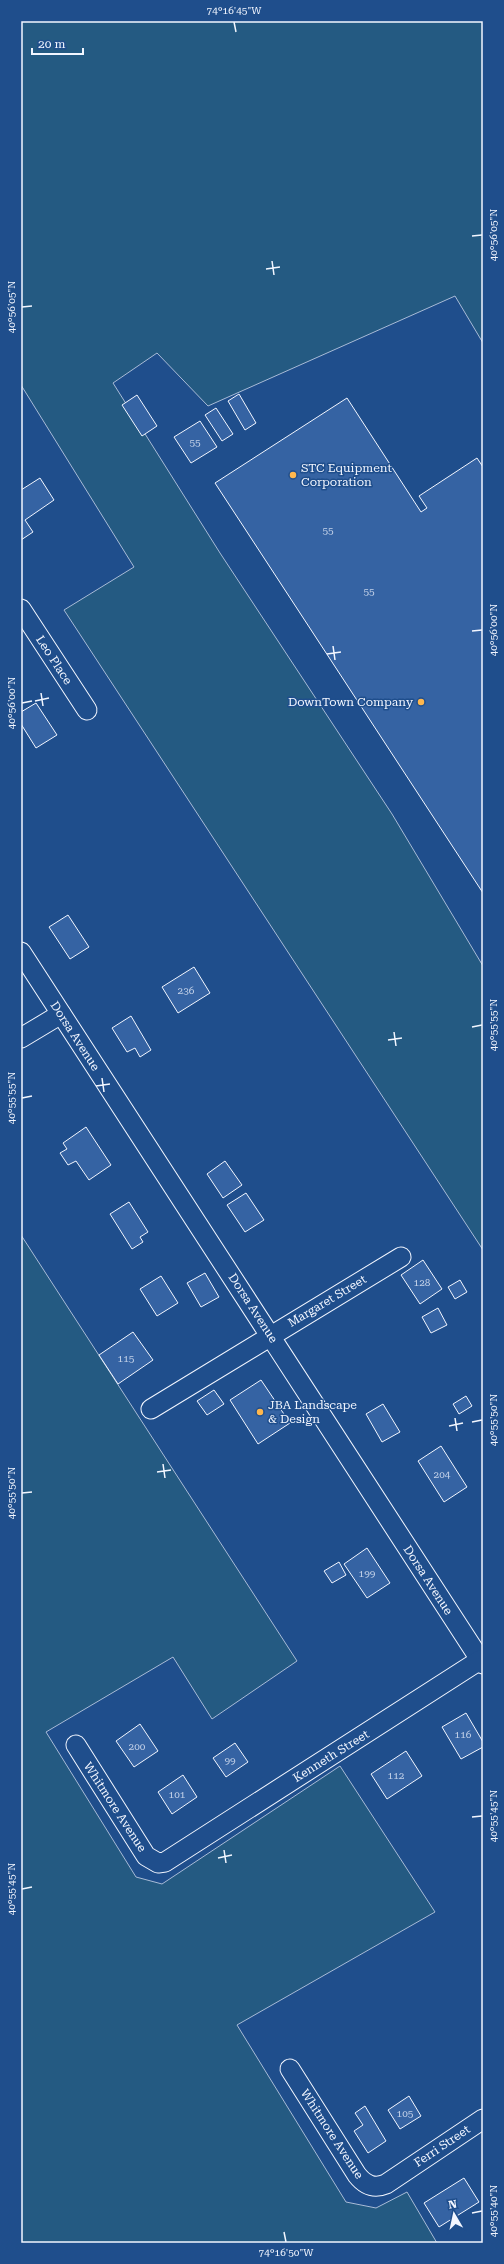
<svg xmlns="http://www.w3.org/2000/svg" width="504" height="2264" font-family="'Roboto Serif',serif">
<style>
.green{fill:#245a82;stroke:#a8bbd7}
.building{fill:#3563a3;stroke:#f2f6ff}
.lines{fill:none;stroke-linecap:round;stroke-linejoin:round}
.minor-casing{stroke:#f2f6ff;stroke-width:21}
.minor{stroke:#1f4e8c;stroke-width:19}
.ticks{fill:none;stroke:#f2f6ff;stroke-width:1.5}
.poi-dot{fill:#ffb74d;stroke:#1f4e8c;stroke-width:1.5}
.labels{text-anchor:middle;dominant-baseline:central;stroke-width:3;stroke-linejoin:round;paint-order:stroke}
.number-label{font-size:10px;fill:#c3d1e8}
.poi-label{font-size:12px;fill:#f2f6ff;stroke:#1f4e8c;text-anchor:start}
.street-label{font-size:12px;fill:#f2f6ff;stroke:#1f4e8c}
.neatline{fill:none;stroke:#f2f6ff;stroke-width:1.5}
.ticks-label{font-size:10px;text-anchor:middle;fill:#f2f6ff}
</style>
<rect width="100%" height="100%" fill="#1f4e8c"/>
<g class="green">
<path d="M21 21H483V343L455 296 208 406 157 353 113 383 220 553 392 814 483 966V1250L64 610 134 567 21 385Z"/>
<path d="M21 1235 297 1661 212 1719 173 1657 46 1732 136 1877 162 1884 340 1766 435 1912 237 2025 346 2202 376 2208 407 2192 437 2243H21Z"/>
</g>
<g class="building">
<path d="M239 394 256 423 245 430 228 401Z"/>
<path d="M137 395 157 426 142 436 122 405Z"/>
<path d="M347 398 421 512 427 508 419 496 477 458 483 467V893L215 483Z"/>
<path d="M216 408 233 434 222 441 205 415Z"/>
<path d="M200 421 217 447 191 463 174 437Z"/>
<path d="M40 478 54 500 25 520 33 532 21 540V490Z"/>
<path d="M36 703 57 735 36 748 21 724V712Z"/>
<path d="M68 915 89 947 70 959 49 927Z"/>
<path d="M194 967 210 993 178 1013 162 987Z"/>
<path d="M131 1016 151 1050 140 1057 135 1048 127 1052 112 1028Z"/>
<path d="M86 1127 111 1165 89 1180 76 1161 68 1165 60 1153 67 1149 63 1143Z"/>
<path d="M225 1161 242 1185 223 1198 207 1174Z"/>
<path d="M246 1193 264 1220 245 1232 227 1205Z"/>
<path d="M129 1202 148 1232 140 1237 143 1242 132 1249 110 1214Z"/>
<path d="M423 1260 442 1289 420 1304 401 1275Z"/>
<path d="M205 1273 219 1297 201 1307 187 1283Z"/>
<path d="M161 1276 178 1303 157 1316 140 1289Z"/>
<path d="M460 1280 467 1292 455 1299 448 1287Z"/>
<path d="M438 1308 447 1325 431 1333 422 1317Z"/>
<path d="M133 1332 153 1360 118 1384 99 1355Z"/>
<path d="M261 1380 290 1423 258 1444 230 1400Z"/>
<path d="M214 1390 224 1404 207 1415 197 1401Z"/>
<path d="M466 1396 472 1406 459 1414 453 1404Z"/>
<path d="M383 1404 400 1432 382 1442 366 1414Z"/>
<path d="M441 1446 467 1487 444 1502 418 1461Z"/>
<path d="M367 1548 390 1583 367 1598 344 1564Z"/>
<path d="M339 1562 346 1575 332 1583 324 1571Z"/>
<path d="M466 1713 483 1742V1747L461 1759 442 1727Z"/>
<path d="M140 1724 158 1751 134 1767 116 1741Z"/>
<path d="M235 1743 248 1762 226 1777 213 1758Z"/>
<path d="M406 1751 422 1776 387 1799 371 1774Z"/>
<path d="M183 1775 197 1797 172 1814 158 1792Z"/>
<path d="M409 2096 421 2116 400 2129 388 2110Z"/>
<path d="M365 2106 386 2141 368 2153 354 2131 363 2125 355 2113Z"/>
<path d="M464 2178 479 2202 439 2227 424 2203Z"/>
</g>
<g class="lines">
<g class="minor-casing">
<g id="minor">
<path d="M21 609 87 710"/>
<path d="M21 952 483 1664"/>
<path d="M21 1038 61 1014"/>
<path d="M151 1409 401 1257"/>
<path d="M76 1745 146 1856 158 1863 165 1862 480 1660"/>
<path d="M290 2069 357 2175C365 2185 374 2189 386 2184L483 2119"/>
</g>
</g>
<use href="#minor" class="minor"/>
</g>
<path class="ticks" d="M234 22 236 32M472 236 482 235M272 261 274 275M266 269 280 267M22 307 32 306M472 631 482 630M333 646 335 660M327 654 341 652M41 693 43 706M35 701 49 698M22 703 32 701M472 1027 482 1025M394 1032 396 1046M388 1040 402 1038M102 1078 104 1092M96 1086 110 1084M22 1098 32 1096M455 1418 457 1431M472 1422 482 1420M449 1426 463 1423M163 1464 165 1478M157 1472 171 1470M22 1493 32 1492M472 1817 482 1816M224 1850 226 1863M218 1858 232 1855M22 1889 32 1887M472 2213 482 2211M284 2232 286 2242"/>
<g class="poi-dot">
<circle cx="293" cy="475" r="4"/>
<circle cx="421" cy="702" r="4"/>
<circle cx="260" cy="1412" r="4"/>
</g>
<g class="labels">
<g class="number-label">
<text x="195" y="442">55</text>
<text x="328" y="530">55</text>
<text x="369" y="591">55</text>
<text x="186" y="990">236</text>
<text x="422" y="1282">128</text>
<text x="126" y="1358">115</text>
<text x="442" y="1474">204</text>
<text x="367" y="1573">199</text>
<text x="463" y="1734">116</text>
<text x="137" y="1746">200</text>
<text x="230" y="1760">99</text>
<text x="396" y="1775">112</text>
<text x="177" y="1794">101</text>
<text x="405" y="2113">105</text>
</g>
<g class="poi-label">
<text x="301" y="468">STC Equipment<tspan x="301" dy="14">Corporation</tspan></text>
<text x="413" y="702" text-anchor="end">DownTown Company</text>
<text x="268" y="1405">JBA Landscape<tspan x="268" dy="14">&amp; Design</tspan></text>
</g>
<g class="street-label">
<text transform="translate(54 660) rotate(57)">Leo Place</text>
<text transform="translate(75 1036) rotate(57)">Dorsa Avenue</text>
<text transform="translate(327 1301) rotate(-31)">Margaret Street</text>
<text transform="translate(253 1308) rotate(57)">Dorsa Avenue</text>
<text transform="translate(428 1580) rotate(57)">Dorsa Avenue</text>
<text transform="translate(331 1756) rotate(-32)">Kenneth Street</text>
<text transform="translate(115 1807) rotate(57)">Whitmore Avenue</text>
<text transform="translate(332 2134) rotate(57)">Whitmore Avenue</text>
<text transform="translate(442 2146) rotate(-34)">Ferri Street</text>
</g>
</g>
<rect width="504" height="2264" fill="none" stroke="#1f4e8c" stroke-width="44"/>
<g transform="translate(454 2214) rotate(351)" stroke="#1f4e8c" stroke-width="3" paint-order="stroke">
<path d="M0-3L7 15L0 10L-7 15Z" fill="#f2f6ff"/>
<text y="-6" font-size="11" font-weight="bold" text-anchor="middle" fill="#f2f6ff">N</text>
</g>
<path d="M32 48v6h51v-6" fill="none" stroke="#f2f6ff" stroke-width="2"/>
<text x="38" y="48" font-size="12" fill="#f2f6ff" stroke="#1f4e8c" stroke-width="3" paint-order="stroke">20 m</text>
<rect x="22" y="22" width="460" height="2220" class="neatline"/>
<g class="ticks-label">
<text x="234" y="14">74°16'45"W</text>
<text transform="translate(493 235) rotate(-90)" y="4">40°56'05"N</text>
<text transform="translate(11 307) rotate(-90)" y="4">40°56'05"N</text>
<text transform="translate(493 630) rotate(-90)" y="4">40°56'00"N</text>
<text transform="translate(11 703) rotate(-90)" y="4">40°56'00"N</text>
<text transform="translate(493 1025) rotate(-90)" y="4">40°55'55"N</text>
<text transform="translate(11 1098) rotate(-90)" y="4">40°55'55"N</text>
<text transform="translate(493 1420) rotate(-90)" y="4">40°55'50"N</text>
<text transform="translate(11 1493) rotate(-90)" y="4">40°55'50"N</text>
<text transform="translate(493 1816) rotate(-90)" y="4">40°55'45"N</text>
<text transform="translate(11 1889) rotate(-90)" y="4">40°55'45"N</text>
<text transform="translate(493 2211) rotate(-90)" y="4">40°55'40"N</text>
<text x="286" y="2256">74°16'50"W</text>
</g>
</svg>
